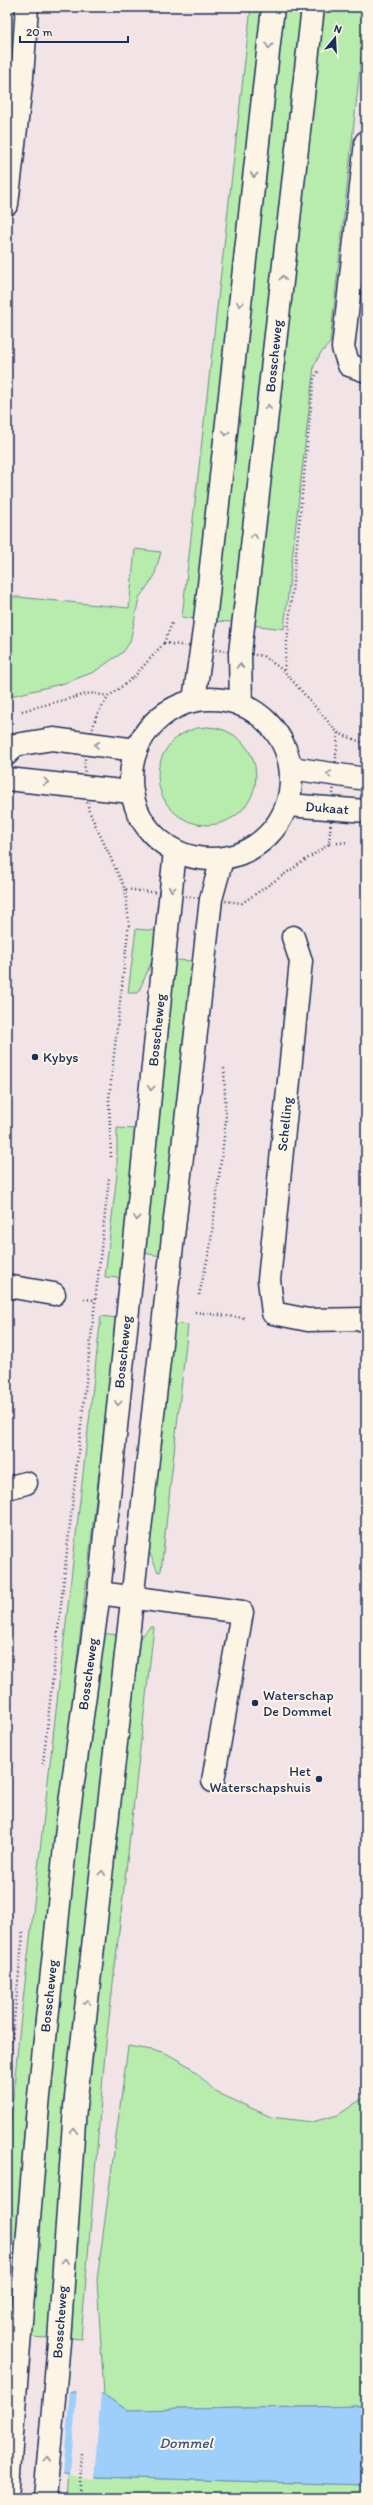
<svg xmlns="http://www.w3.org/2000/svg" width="373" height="2505" font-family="Itim,sans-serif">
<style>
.green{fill:#b7ecad;stroke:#698e86}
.water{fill:#9dcffa;stroke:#698fbc}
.pier{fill:#f2e4e6}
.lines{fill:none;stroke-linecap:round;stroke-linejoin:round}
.minor-casing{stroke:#1b2f5e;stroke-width:25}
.major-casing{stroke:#1b2f5e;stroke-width:25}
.path{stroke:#1b2f5e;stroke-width:2.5;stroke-dasharray:1 3;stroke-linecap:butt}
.minor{stroke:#fcf5e5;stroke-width:22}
.major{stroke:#fcf5e5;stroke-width:22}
.oneway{stroke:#8c92a2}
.poi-dot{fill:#1b2f5e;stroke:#fcf5e5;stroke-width:1.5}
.labels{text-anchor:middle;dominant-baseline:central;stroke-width:4;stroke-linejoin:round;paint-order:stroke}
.street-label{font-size:14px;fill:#1b2f5e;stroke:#fcf5e5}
.poi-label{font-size:14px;fill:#1b2f5e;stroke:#fcf5e5;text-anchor:start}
.water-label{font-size:15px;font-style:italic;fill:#3c5785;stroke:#fcf5e5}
</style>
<rect width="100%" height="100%" fill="#f2e4e6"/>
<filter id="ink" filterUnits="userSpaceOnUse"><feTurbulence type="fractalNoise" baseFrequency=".025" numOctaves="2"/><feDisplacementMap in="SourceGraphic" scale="8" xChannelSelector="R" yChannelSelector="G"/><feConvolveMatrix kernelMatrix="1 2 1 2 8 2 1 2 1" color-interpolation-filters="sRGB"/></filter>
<g filter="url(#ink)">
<g class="green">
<path d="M251 7H264L196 619 182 617Z"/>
<path d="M282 7H302L233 622 213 621Z"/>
<path d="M320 7H366V13L330 343 320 354 314 366 284 629 251 625Z"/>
<path d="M135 549 161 552 154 577 139 598 130 642 123 652 94 672 65 683 7 697V596L129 608Z"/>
<circle cx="207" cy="776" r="49"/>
<path d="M136 929 159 931V945L138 993H128Z"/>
<path d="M175 960 194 961 162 1256 142 1253Z"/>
<path d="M117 1128 138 1129 121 1278 105 1277 117 1174Z"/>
<path d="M101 1316 117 1318 34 2031 12 2321 7 2330V2160L19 2035Z"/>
<path d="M172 1323 188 1325 161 1571 158 1572 148 1549Z"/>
<path d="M150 1627H154L105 2053 81 2339 70 2338 88 2067 135 1653 139 1639Z"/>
<path d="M99 1633 119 1635 64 2115 48 2338 28 2337 46 2108Z"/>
<path d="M128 2046 164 2052 189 2066 216 2092 271 2117 312 2122 338 2115 366 2096V2406L127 2410 104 2395 97 2280Z"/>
<path d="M68 2474 99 2477 366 2485V2498H66Z"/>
</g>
<path class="water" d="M7 2385 104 2395 127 2410 366 2406V2485L99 2477 7 2469Z"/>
<g class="pier">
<path d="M7 2383 70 2389 63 2475 7 2471Z"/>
<path d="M77 2390 101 2392 94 2479 70 2476Z"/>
</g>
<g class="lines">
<g class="minor-casing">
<g id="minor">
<path d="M366 142 343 348 349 365 366 371"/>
<path d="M7 204 22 77 27 7"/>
<path d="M7 754 15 745 53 739 136 750"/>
<path d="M291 768 366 779"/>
<path d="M7 779 131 792"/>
<path d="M288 805 366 811"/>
<path d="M293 937 301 961 269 1280 273 1313 308 1320 366 1319"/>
<path d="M7 1286 54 1294"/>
<path d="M7 1488 26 1483"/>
<path d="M99 1593 242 1612 213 1781"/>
</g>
</g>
<g class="major-casing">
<g id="major">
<circle cx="211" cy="779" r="80"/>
<path d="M194 700 204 630 273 7"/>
<path d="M241 705 240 653 313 7"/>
<path d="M7 2498 38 2106 68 1818 99 1593 175 851"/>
<path d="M45 2498 59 2342 75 2107 211 899 222 859"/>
</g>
</g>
<g class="path">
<path d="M164 643 263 656 284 671 338 733 329 844 242 903 125 889 89 811 84 785 85 758 96 716 109 696 133 678Z"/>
<path d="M164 643 172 623"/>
<path d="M284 670 314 378 319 370"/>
<path d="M22 711 90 693 109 696"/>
<path d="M338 733 366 744"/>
<path d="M329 844 348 842"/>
<path d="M111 1157 109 1099 129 923 125 889"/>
<path d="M199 1295 210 1248 226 1121 224 1068"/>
<path d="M84 1299 95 1300"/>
<path d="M195 1312 244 1318"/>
<path d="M43 1764 109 1178"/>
<path d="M7 2089 23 1933"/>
<path d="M79 2498 82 2452"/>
</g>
<use href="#minor" class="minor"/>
<use href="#major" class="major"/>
</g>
<defs><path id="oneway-chevron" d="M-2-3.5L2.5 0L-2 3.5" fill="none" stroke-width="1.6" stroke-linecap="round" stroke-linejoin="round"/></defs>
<g class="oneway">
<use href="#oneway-chevron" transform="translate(269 46) rotate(96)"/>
<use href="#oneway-chevron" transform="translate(254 175) rotate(96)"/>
<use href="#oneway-chevron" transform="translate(283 278) rotate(-84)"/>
<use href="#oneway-chevron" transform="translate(240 304) rotate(96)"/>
<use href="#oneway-chevron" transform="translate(268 407) rotate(-84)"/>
<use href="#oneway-chevron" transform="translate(226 433) rotate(96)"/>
<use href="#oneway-chevron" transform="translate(254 536) rotate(-83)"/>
<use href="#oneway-chevron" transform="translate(240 666) rotate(-91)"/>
<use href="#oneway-chevron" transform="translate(97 745) rotate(-173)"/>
<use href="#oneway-chevron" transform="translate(329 774) rotate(-171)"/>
<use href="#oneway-chevron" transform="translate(46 782) rotate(6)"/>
<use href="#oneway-chevron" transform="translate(172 889) rotate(95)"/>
<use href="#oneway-chevron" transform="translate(151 1088) rotate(96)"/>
<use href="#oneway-chevron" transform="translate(137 1218) rotate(96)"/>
<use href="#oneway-chevron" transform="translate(118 1403) rotate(96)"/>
<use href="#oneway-chevron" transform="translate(102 1873) rotate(-84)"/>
<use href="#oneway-chevron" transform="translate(87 2002) rotate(-84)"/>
<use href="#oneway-chevron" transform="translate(74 2131) rotate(-86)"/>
<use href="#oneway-chevron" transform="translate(65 2261) rotate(-86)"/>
<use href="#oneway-chevron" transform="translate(48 2459) rotate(-85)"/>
</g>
</g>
<g class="poi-dot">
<circle cx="35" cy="1057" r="4"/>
<circle cx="255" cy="1703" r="4"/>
<circle cx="319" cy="1779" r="4"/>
</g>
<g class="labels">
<g class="street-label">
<text transform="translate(274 356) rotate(-84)">Bosscheweg</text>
<text transform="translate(327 808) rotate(4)">Dukaat</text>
<text transform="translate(157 1030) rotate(-84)">Bosscheweg</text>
<text transform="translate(285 1124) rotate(-84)">Schelling</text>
<text transform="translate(123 1352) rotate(-84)">Bosscheweg</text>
<text transform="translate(88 1674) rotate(-82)">Bosscheweg</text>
<text transform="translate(49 1996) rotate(-84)">Bosscheweg</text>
<text transform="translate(60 2322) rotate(-86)">Bosscheweg</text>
</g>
<g class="poi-label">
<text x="43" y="1057">Kybys</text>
<text x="263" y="1695">Waterschap<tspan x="263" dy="16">De Dommel</tspan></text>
<text x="311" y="1771" text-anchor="end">Het<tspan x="311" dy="16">Waterschapshuis</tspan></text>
</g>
<g class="water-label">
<text x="186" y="2443">Dommel</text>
</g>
</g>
<rect width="373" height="2505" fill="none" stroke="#fcf5e5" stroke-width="24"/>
<rect x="12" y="12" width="349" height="2481" fill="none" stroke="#1b2f5e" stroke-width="1.5" filter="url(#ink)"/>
<g transform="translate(335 38) rotate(18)" stroke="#fcf5e5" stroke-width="3" paint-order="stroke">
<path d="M0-3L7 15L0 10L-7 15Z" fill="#1b2f5e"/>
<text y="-6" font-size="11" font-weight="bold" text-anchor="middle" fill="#1b2f5e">N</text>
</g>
<path d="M20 36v6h108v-6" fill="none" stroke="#1b2f5e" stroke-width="2"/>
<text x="26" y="36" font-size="12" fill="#1b2f5e" stroke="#fcf5e5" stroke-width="3" paint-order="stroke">20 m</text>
</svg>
